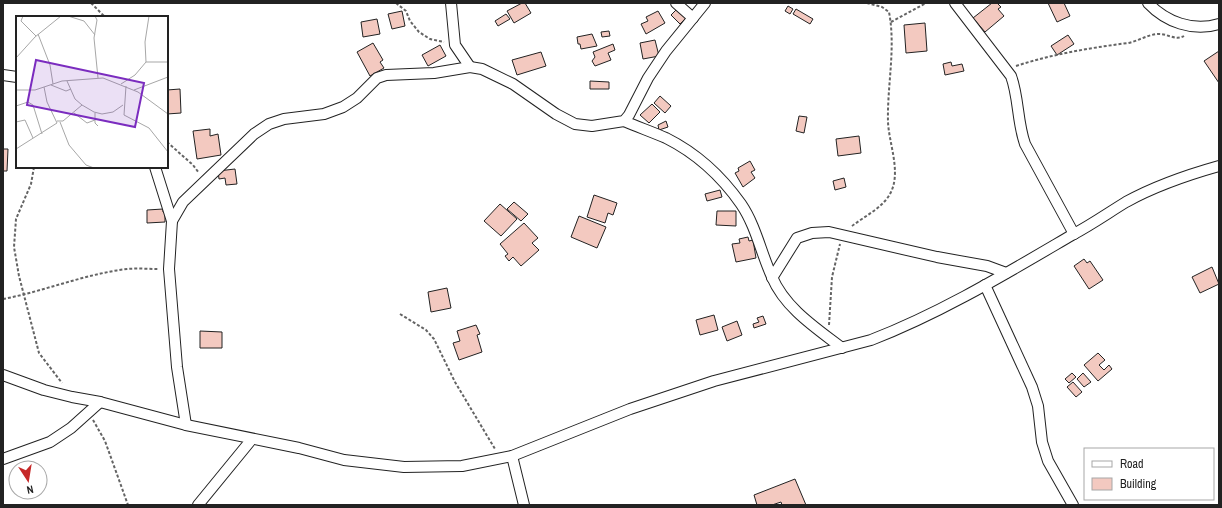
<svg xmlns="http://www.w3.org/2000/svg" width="1222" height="508" font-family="'Archivo Narrow',sans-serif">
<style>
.building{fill:#f3c9c0;stroke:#222}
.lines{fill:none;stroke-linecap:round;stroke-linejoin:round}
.minor-casing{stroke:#222;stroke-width:12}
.path{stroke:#646464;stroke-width:2;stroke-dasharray:3 2;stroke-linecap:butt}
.minor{stroke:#fff;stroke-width:10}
.inset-road{fill:none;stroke:#a7a7a7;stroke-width:1}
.view{fill:#7b2cbf;fill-opacity:0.15;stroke:#7b2cbf;stroke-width:2}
.inset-edge{fill:none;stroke:#222;stroke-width:2}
</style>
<rect width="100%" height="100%" fill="#fff"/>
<g class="building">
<path d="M522 3H525L531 13 514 23 507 11Z"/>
<path d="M992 3H997L1001 7 998 9 1004 16 985 32 973 18Z"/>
<path d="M1048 3H1064L1070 16 1057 22Z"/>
<path d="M788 6 793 9 790 14 785 11Z"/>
<path d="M678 8 687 17 680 24 671 15Z"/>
<path d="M796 9 813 19 810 24 793 14Z"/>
<path d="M402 11 405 26 392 29 388 14Z"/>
<path d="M658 11 665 23 646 34 641 24 648 21 646 17Z"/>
<path d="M506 14 510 19 498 26 495 21Z"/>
<path d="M377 19 380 34 363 37 361 22Z"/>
<path d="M925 23 927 51 906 53 904 25Z"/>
<path d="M609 31 610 36 602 37 601 32Z"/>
<path d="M592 34 597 46 581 49 580 44H578L577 37Z"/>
<path d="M1068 35 1074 44 1057 55 1051 46Z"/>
<path d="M655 40 659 56 643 59 640 43Z"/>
<path d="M373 43 383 60 380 62 384 68 370 76 357 52Z"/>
<path d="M613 44 615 50 608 53 611 60 595 66 592 61 595 57 593 52Z"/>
<path d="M440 45 446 56 428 66 422 55Z"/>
<path d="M1219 51V83L1204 61Z"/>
<path d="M541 52 546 66 517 75 512 60Z"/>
<path d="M951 62 952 66 962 64 964 71 945 75 943 64Z"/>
<path d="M590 81 609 82V89H590Z"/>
<path d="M180 89 181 113 167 114V90Z"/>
<path d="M660 96 671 106 665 113 654 103Z"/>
<path d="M652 104 660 112 649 123 640 115Z"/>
<path d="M799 116 807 117 804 133 796 131Z"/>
<path d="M666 121 668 127 659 130 658 125Z"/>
<path d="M210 129V136L218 134 221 155 197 159 193 131Z"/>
<path d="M859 136 861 153 838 156 836 139Z"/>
<path d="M3 149H8L7 171H3Z"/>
<path d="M750 161 755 170 751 172 755 178 743 187 735 173 739 171 738 168Z"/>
<path d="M235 169 237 184 226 185 225 178 219 179 218 171Z"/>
<path d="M844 178 846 187 835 190 833 181Z"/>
<path d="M720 190 722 197 707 201 705 194Z"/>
<path d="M594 195 617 203 613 215 608 213 605 223 587 217Z"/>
<path d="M514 202 528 214 521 221 507 209Z"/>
<path d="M500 204 517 219 501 236 484 221Z"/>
<path d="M163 209V212H165V222L147 223V210Z"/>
<path d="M717 211H736V226L716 225Z"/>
<path d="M579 216 606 227 597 248 571 237Z"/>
<path d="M524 223 538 238 532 243 539 250 521 266 513 257 509 261 505 256 508 254 500 244Z"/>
<path d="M748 237 749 241 753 240 756 258 736 262 732 244 740 243 739 239Z"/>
<path d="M1084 259 1087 263 1090 261 1103 280 1089 289 1074 266Z"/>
<path d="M1212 267 1219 284 1200 293 1192 277Z"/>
<path d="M447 288 451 308 431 312 428 292Z"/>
<path d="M714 315 718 330 700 335 696 320Z"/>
<path d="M763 316 766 324 754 328 753 324 759 322 757 318Z"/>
<path d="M737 321 742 335 727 341 722 327Z"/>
<path d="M476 325 480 334 477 335 482 352 459 360 453 343 460 341 457 331Z"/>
<path d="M200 331 222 332V348H200Z"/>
<path d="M1098 353 1105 360 1099 365 1104 370 1109 365 1112 369 1098 381 1084 365Z"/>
<path d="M1072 373 1076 377 1069 383 1065 379Z"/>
<path d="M1083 373 1091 382 1084 387 1077 379Z"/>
<path d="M1073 382 1082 392 1076 397 1067 387Z"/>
<path d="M795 479 806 505H782L781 502 772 505H757L754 495Z"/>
</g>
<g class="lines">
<g class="minor-casing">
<g id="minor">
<path d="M451 3 455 45 470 67"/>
<path d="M676 3 693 18"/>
<path d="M955 3 1011 76C1019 98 1017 121 1025 144L1074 234"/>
<path d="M1148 3C1166 22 1193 32 1219 24"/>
<path d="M3 75 17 77"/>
<path d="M624 121C638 127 652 132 666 138 696 153 722 177 741 204 756 226 761 253 772 277 785 308 816 328 842 348"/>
<path d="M155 167 172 221 169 269 177 367 186 425"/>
<path d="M172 221 183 202 254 134 269 124 284 119 324 114 343 107 357 98 377 78 386 75 434 73 470 67 482 69 513 84 556 114 575 124 592 126 624 121 629 115 648 78 666 51 705 3"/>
<path d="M772 278 797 238 812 233 829 232 937 257 987 266 1006 273"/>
<path d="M985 285 1032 387 1038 406 1042 442 1048 461 1073 505"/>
<path d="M3 375 44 390 72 397 100 402 186 425 299 448 344 460 404 467 462 466 512 456 630 409 714 381 871 340C941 313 1007 273 1072 235 1091 225 1108 213 1126 202 1155 186 1187 175 1219 166"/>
<path d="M512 456 524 505"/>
<path d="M3 459 50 442 71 428 100 402"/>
<path d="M198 505 252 439"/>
</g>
</g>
<g class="path">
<path d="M91 3 105 17"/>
<path d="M396 3 406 11 410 21 419 32 430 39 444 42"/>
<path d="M891 22 926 3"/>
<path d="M1016 66C1053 54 1089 48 1128 43 1138 41 1147 35 1157 34 1167 33 1175 41 1184 36"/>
<path d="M167 142 193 165 199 173"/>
<path d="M34 167 31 184 16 219 14 247 19 276 39 353 62 383"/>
<path d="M852 226C865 216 884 207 891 192 901 171 889 144 888 122 887 86 896 48 889 12L882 7 867 3"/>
<path d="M3 299C45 291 85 274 127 269 137 268 148 269 158 269"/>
<path d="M400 314 426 330 434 339 455 382 495 449"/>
<path d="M829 325 832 277 840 244"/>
<path d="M93 420 105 441 128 505"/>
</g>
<use href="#minor" class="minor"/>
</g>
<g transform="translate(16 16)">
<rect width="152" height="152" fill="#fff"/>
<path class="inset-road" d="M7 0 5 5 20 20M52 0 68 5 79 19M79 0 81 4 78 22 82 62M22 18 34 49 37 68M0 42 19 21 45 0M130 46H152M51 65 59 83 66 89M105 68 119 59 130 46 129 26 133 0M35 69 50 75 55 73M110 70 108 99 133 112 152 136M0 74H19L46 65 87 62 122 76 152 98M118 74 152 61M0 90 12 86 17 89 26 118M58 97 71 107 79 104M79 97V107L82 110M41 105H47L66 89 78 96 86 98 97 96 107 89M0 106 9 104 17 122M44 106 53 129 70 149 78 152M0 133 41 107 31 86 28 71"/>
<path class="view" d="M20 44 128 67 119 111 11 89Z"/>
<rect width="152" height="152" class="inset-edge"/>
</g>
<rect width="1222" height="508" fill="none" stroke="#222222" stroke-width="8"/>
<rect x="1084" y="448" width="130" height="52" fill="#ffffff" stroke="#a7a7a7"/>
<rect x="1092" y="461" width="20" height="6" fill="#ffffff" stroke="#a7a7a7"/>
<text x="1120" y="468" font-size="12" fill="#222222">Road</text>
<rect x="1092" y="478" width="20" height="12" fill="#f3c9c0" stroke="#a7a7a7"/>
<text x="1120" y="488" font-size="12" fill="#222222">Building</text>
<g transform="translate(28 480) rotate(168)"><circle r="19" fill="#ffffff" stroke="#a7a7a7"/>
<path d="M0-3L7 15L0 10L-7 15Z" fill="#c62828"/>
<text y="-6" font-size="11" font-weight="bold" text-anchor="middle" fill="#222222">N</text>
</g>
</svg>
